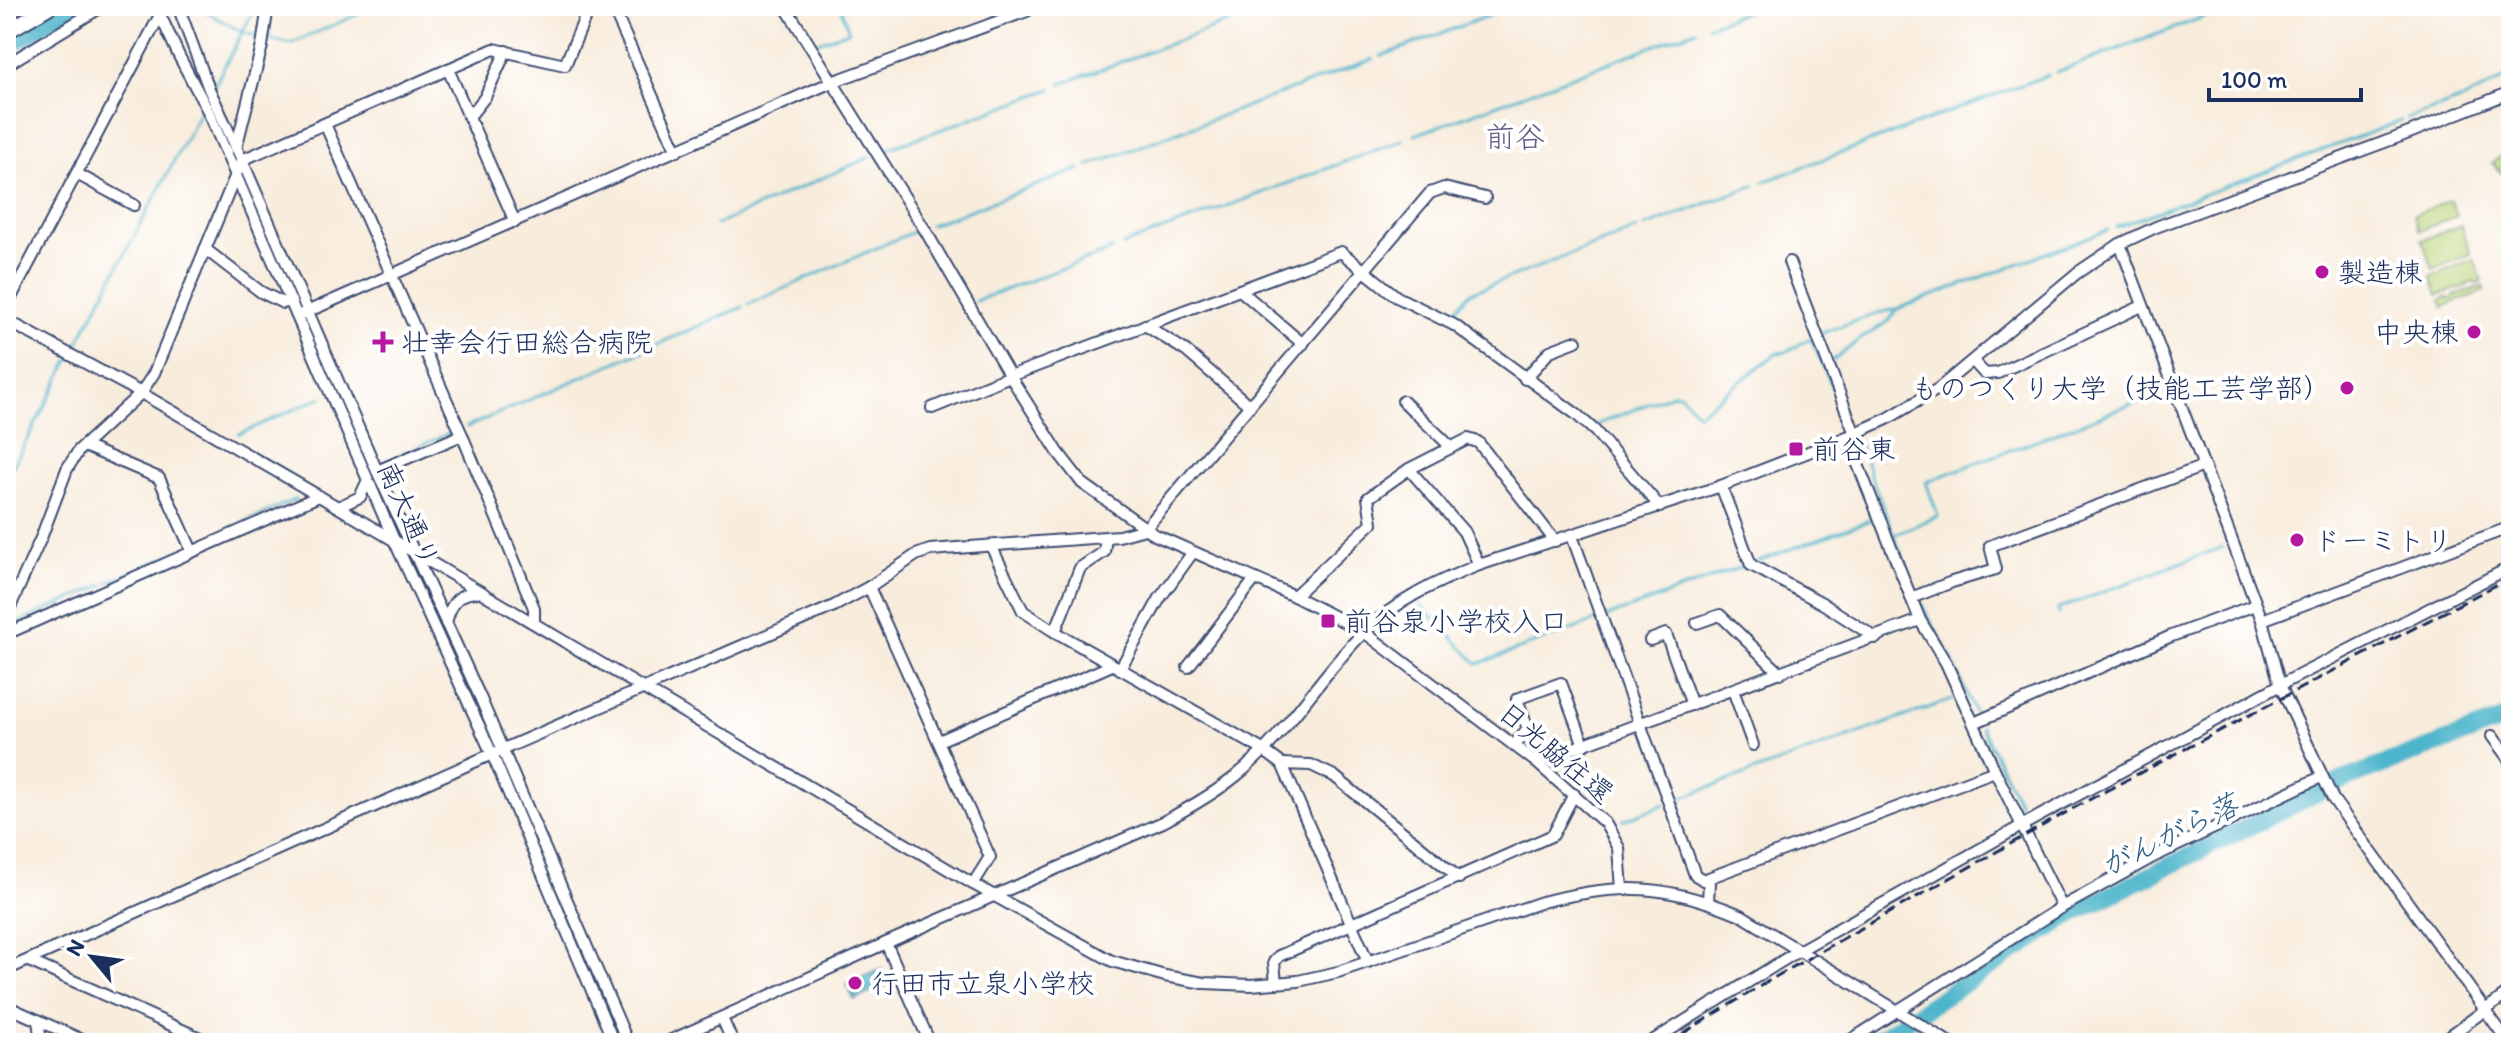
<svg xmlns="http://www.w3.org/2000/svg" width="2517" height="1049" font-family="Itim,'Klee One',sans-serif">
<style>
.grass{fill:#bbd67b;stroke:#6b826c;stroke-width:2}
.water{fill:url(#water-waves);stroke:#347294;stroke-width:2}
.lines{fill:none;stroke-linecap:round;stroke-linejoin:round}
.stream{stroke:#4db5cb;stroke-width:3}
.river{stroke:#4db5cb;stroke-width:18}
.minor-casing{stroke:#3c4b71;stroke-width:14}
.highway-casing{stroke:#3c4b71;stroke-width:18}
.minor{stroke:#fff;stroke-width:10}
.highway{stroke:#fff;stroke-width:14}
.rail{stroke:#1b2f5e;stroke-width:3;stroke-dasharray:12 6;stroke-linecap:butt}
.poi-dot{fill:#b5179e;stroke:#fff;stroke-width:3}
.labels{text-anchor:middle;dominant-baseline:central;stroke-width:8;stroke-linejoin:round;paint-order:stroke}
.poi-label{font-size:28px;fill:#1b2f5e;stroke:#fff;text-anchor:start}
.street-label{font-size:28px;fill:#1b2f5e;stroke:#fff}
.neighbourhood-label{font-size:30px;fill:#625986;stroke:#fff}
.water-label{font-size:30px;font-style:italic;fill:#2c5e84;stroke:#fff}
</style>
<defs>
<pattern id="water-waves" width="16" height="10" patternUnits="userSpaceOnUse" patternTransform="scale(2)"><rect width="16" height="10" fill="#4db5cb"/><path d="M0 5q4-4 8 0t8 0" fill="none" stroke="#3f94a8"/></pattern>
</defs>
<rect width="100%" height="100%" fill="#fff"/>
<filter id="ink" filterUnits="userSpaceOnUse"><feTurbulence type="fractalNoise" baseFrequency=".0125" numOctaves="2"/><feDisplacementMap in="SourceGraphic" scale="16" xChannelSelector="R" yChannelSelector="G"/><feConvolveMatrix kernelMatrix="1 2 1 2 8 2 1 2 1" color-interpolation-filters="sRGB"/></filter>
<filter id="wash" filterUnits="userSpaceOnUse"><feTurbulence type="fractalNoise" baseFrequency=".006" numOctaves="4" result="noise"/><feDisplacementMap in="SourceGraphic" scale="32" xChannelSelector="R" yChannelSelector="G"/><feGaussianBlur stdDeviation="1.8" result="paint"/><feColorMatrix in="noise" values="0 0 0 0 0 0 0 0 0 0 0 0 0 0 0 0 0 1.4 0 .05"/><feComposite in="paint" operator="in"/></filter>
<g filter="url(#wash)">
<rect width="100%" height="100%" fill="#f8ecdc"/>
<g class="grass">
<path d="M2511 148V171L2503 174 2492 163Z"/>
<path d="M2451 200 2457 216 2419 231 2413 215Z"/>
<path d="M2461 225 2471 254 2433 269 2422 240Z"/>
<path d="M2474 259 2482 281 2476 283 2474 281 2467 284V286L2438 295 2431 276Z"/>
<path d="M2483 286 2485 291 2443 307 2440 300 2447 297 2449 299 2455 297V295Z"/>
</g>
<path class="water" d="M881 969 888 985 854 1000 847 984Z"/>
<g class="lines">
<g class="stream">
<path d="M196 6 242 32 260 37"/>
<path d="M1708 26 1761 6"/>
<path d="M268 38 290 44 377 6"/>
<path d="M818 42 849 31 840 6"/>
<path d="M1381 56 1515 6"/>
<path d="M2057 72 2233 6"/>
<path d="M1061 84 1272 6"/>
<path d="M212 90 256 6"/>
<path d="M2407 119 2466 98 2511 76"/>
<path d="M1415 135 1696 30"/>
<path d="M885 150 1051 89"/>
<path d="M1088 166 1373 59"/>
<path d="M1763 182 2048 75"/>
<path d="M716 225 870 157"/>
<path d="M930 225 1080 169"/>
<path d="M1645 227 1755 185"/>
<path d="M2116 227 2401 121"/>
<path d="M1123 245 1403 140"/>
<path d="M975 301 1112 250"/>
<path d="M749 304 915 231"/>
<path d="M1449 317 1470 293 1637 229"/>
<path d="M1822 333 1878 313 1897 309 2108 230"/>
<path d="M73 352 202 108"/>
<path d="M1832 361 1862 338 1889 321 1897 309"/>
<path d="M1596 425 1675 393 1681 395 1698 414 1777 353 1786 352 1811 338 1832 387"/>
<path d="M467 427 743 307"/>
<path d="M239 434 322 397"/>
<path d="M1859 445 1915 590"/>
<path d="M386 461 454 431"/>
<path d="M6 479 70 359"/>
<path d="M1893 535 1938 516 1926 482 2166 391"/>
<path d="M193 545 296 499"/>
<path d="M1758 561 1873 519"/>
<path d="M109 582 186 548"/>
<path d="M1919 600 1950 656 1976 715"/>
<path d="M1421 605 1478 664 1598 620"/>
<path d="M2059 614 2058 609 2223 547"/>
<path d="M1607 617 1747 565"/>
<path d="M10 626 104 585"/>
<path d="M1981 727 2022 809"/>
<path d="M1673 801 1953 699"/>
<path d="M1623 820 1665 804"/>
</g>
<g class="river">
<path d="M6 47 73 6"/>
<path d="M1872 1043 2070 915 2343 780 2511 717"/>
</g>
</g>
</g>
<g filter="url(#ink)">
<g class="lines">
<g class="minor-casing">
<g id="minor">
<path d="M156 6 179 56 208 111 394 540 492 754 614 1043"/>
<path d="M178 6 209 89 242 160 377 471 480 697 628 1043"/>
<path d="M612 6 677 151"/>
<path d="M785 6 925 230 1010 376 1058 452 1082 483 1155 535 1294 596 1364 632 1536 762 1605 823 1619 848 1622 889"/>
<path d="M6 65 103 6"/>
<path d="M448 69 515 222"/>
<path d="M469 117 485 97 506 51"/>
<path d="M325 124 462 435 534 608V622"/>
<path d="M236 148 262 46 268 6"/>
<path d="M77 174 134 205"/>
<path d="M2120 244 2262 620 2280 685 2333 799 2509 1043"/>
<path d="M205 249 261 292 283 303 291 301"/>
<path d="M1789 262 1855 434"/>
<path d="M1240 290 1303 344"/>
<path d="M6 307 160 15"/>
<path d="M302 314 832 82 1027 11"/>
<path d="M6 320 141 393 319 496 973 884 1112 961 1165 976 1204 983 1251 985 1298 981 1338 972 1542 902C1621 882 1667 884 1741 915L1950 1043"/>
<path d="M1145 325 1186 351 1250 406"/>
<path d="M1973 361 1985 374 1998 373 2142 306"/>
<path d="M1525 379 1550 351 1576 341"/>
<path d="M1403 401 1451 447"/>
<path d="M932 408 1010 376 1341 252 1397 297 1454 325 1576 414 1595 431 1660 507"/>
<path d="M1847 437 1920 620 1946 663 1995 771 2062 907"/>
<path d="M84 446 159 478 192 551"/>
<path d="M1409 469 1464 532 1479 565"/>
<path d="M377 471 462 435"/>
<path d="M1721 486 1751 565 1822 603 1876 638"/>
<path d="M338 507 360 497 368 480"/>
<path d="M1572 536 1695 875 1709 883 1708 901"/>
<path d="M991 546 1023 611 1052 630 1263 750 1282 764 1368 962"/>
<path d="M869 587 990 857 973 884"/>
<path d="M1294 596 1372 523 1368 498 1409 469 1468 439 1478 442 1555 541"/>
<path d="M1911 598 1952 582 1996 569 1990 546 2204 466"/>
<path d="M6 616 41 538 67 469 79 450 141 393 154 373 242 160 494 49 565 65 589 8 595 6"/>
<path d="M2262 620 2511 527"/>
<path d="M446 623C451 602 459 591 482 592"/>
<path d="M1697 623 1720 615 1780 673"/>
<path d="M1055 632 1080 568 1104 552 1106 537"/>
<path d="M6 634 319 496"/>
<path d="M1650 640 1666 634 1692 705"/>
<path d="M1188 667 1255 579"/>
<path d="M1120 669 1160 598 1193 552"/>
<path d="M1733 690 1753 745"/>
<path d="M1974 723 2169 637 2255 605"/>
<path d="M2492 736 2511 762"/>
<path d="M939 741 1112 665"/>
<path d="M1514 746 1528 729 1517 699 1561 683 1584 745"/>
<path d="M1536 762 1920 620"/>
<path d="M1282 764 1311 765 1334 776 1459 878"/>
<path d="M1703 880 1995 771"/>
<path d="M886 943 930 1043"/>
<path d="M29 961 211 1043"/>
<path d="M6 970 492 754 834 606 869 587 916 555 930 550 1119 536 1145 529 1430 193 1444 188 1485 198"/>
<path d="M1276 983 1274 962 1279 956 1553 835 1574 794"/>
<path d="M6 1006 89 1043"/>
<path d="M722 1018 733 1043"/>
<path d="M38 1020 41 1043"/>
<path d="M665 1043 886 943 1163 822C1189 808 1214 794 1236 776 1286 736 1318 678 1363 633 1395 601 1438 581 1479 565L1721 486 1847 437 1887 419 1938 389 2077 273 2120 244 2156 227 2409 133 2511 92"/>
<path d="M1649 1043 1800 950 2023 825 2280 685 2511 567"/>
<path d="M1846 1043 2062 907 2151 858 2321 777"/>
<path d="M2440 1043 2511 991"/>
</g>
</g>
<g class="highway-casing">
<path id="highway" d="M6 32 50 6"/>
</g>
<use href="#minor" class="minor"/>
<use href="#highway" class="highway"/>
<path class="rail" d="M1667 1043 1777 976 2081 804 2511 577"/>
</g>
</g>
<g class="poi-dot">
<circle cx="2322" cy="272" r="8"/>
<circle cx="2474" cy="332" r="8"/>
<path d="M379 330h8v8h8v8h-8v8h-8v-8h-8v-8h8z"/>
<circle cx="2347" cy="388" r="8"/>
<rect x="1788" y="441" width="16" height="16" rx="4"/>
<circle cx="2297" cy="540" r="8"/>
<rect x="1320" y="613" width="16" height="16" rx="4"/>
<circle cx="855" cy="983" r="8"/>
</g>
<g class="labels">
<g class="poi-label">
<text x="2338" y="272">製造棟</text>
<text x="2458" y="332" text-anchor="end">中央棟</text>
<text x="401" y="342">壮幸会行田総合病院</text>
<text x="2331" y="388" text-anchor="end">ものつくり大学（技能工芸学部）</text>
<text x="1812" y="449">前谷東</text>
<text x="2313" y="540">ドーミトリ</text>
<text x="1344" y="621">前谷泉小学校入口</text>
<text x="871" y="983">行田市立泉小学校</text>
</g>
<g class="street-label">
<text transform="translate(409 514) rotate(66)">南大通り</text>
<text transform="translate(1556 752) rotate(40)">日光脇往還</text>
</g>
<g class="neighbourhood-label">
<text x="1515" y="136">前谷</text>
</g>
<g class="water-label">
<text transform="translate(2169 835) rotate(-26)">がんがら落</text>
</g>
</g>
<rect width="2517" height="1049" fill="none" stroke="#fff" stroke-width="32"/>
<g transform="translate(92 957) rotate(299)" stroke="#ffffff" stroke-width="6" paint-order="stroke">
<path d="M0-6L14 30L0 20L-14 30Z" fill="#1b2f5e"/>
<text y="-12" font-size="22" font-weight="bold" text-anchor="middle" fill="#1b2f5e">N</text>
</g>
<path d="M2209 88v12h152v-12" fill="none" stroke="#1b2f5e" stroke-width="4"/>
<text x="2221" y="88" font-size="24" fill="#1b2f5e" stroke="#ffffff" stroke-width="6" paint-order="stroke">100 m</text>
</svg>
